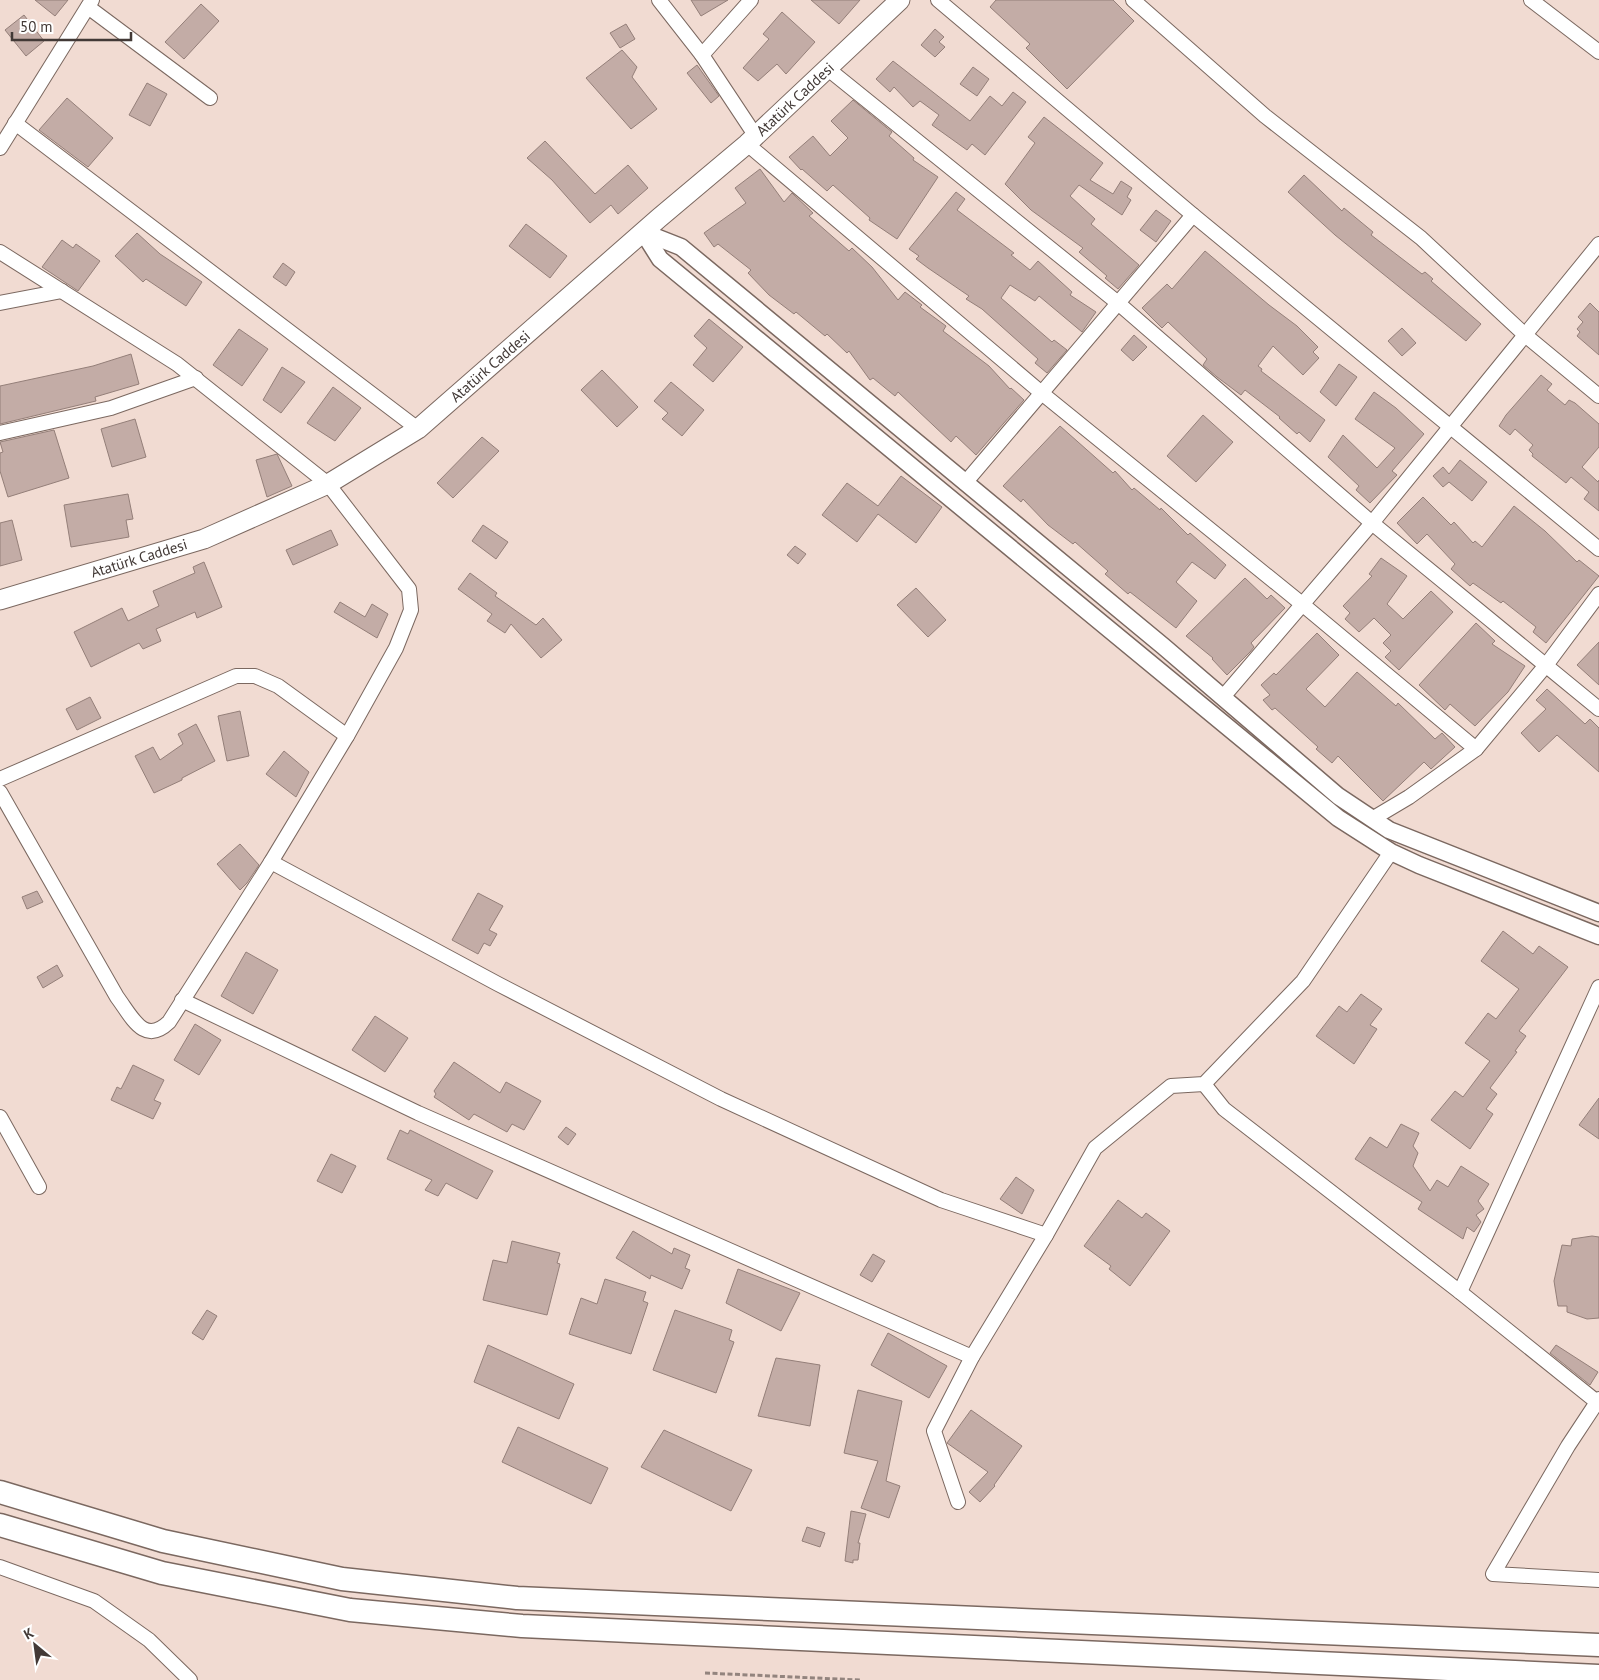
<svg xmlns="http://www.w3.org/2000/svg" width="1599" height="1680" font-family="'PT Sans',sans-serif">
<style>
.building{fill:#c3aca6;stroke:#947f79}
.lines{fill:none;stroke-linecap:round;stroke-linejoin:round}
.minor-casing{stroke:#7b6860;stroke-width:16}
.tertiary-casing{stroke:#7b6860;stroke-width:19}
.secondary-casing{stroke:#7b6860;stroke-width:21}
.trunk-casing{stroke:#7b6860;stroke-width:25}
.path{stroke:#93847e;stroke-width:3;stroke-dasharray:5 2.5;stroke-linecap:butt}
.minor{stroke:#fff;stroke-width:14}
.tertiary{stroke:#fff;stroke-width:16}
.secondary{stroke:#fff;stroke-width:19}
.trunk{stroke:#fff;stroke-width:22}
.labels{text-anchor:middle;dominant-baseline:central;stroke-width:4.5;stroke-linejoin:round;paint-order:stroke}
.street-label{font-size:15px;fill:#423936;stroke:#fff}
</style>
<rect width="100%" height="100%" fill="#f1dbd2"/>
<g class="building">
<path d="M35 0H68L55 16Z"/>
<path d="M691 0H728L701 16Z"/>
<path d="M811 0H860L839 24Z"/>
<path d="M996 0H1113L1134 21 1067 89 1026 48 1030 44 990 7Z"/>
<path d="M201 4 219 21 184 59 165 42Z"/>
<path d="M782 12 815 42 786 74 777 64 758 81 743 68 769 39 763 34Z"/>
<path d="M24 15 44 41 26 56 5 30Z"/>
<path d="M626 24 635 39 620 48 610 33Z"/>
<path d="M935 29 944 37 939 42 945 47 935 57 921 45Z"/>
<path d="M622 50 637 67 632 77 657 109 631 129 586 78Z"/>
<path d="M893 61 970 121 990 96 1002 106 1013 92 1026 102 985 155 972 144 967 150 932 125 939 115 920 101 913 107 894 87 890 92 876 79Z"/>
<path d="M697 65 719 96 711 103 687 73Z"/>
<path d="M973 67 989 79 977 96 960 84Z"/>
<path d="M147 83 167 94 150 126 129 115Z"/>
<path d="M67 98 113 138 88 167 39 130Z"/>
<path d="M853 100 892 132 889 136 914 158 913 160 938 177 897 239 869 220 870 218 833 185 827 191 802 169 801 170 789 157 813 136 830 156 848 138 831 121Z"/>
<path d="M1044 117 1103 163 1090 180 1113 194 1121 181 1132 188 1127 197 1131 200 1122 215 1079 185 1070 196 1095 219 1091 224 1139 265 1118 289 1105 278 1107 276 1079 252 1083 248 1031 210 1005 184 1035 143 1028 137Z"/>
<path d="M545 141 595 194 628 165 648 188 618 214 611 205 590 223 552 180 527 158Z"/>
<path d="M760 169 784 202 792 193 813 213 809 216 849 251 852 248 872 267 898 300 905 292 922 305 920 307 946 326 943 331 989 366 1010 389 1011 388 1024 400 976 455 956 436 951 442 898 392 895 396 873 378 870 380 849 351 847 353 827 334 825 336 796 312 794 314 769 295 748 273 751 270 718 244 714 247 704 233 746 203 735 188Z"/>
<path d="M1304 175 1342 211 1344 208 1373 232 1371 235 1422 274 1425 272 1433 279 1431 281 1481 324 1466 341 1335 235 1288 192Z"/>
<path d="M956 192 965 199 957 210 1014 253 1011 255 1030 270 1038 261 1072 292 1070 295 1096 312 1082 332 1039 296 1035 301 1010 285 1001 298 1052 342 1054 340 1067 350 1047 373 1035 363 1038 359 982 309 966 299 969 296 928 268 916 259 919 256 909 249Z"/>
<path d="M1156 210 1171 221 1156 242 1140 230Z"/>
<path d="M526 224 567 256 550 278 509 246Z"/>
<path d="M137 233 160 254 202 282 186 306 146 279 143 282 115 256Z"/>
<path d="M62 240 73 248 76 244 100 261 78 291 42 267Z"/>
<path d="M1205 251 1269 305 1297 326 1318 347 1313 352 1319 358 1303 375 1273 346 1258 366 1262 369 1261 371 1325 420 1310 442 1299 432 1297 434 1279 418 1280 417 1245 390 1241 395 1217 377 1203 365 1207 359 1168 322 1162 328 1142 308 1167 284 1172 289Z"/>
<path d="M283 263 295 272 286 286 273 277Z"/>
<path d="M1590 303 1599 312V355L1577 336 1580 332 1577 329 1583 322 1578 317Z"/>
<path d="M709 319 743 347 713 382 693 365 707 348 694 336Z"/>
<path d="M1402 328 1416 343 1402 356 1388 341Z"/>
<path d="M239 329 268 349 242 386 213 365Z"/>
<path d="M1134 335 1147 347 1133 361 1121 350Z"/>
<path d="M131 354 139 384 95 397 96 401 0 424V386L93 366Z"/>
<path d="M1339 364 1357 377 1336 406 1320 392Z"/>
<path d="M282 367 305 382 281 413 263 400Z"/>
<path d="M602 370 638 407 617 427 581 390Z"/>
<path d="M1541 375 1552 384 1547 390 1565 405 1569 400 1575 403 1599 424V447L1582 467 1598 482 1599 480V511L1584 499 1589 492 1571 477 1566 483 1532 456 1533 454 1529 450 1533 445 1515 429 1510 435 1499 426 1506 415Z"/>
<path d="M671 382 704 410 682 436 662 419 668 413 654 401Z"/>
<path d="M333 387 361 408 335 441 307 423Z"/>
<path d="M1374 392 1396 408 1424 434 1392 471 1397 475 1370 503 1356 490 1359 486 1328 457 1343 435 1377 468 1395 448 1355 419Z"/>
<path d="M1203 415 1233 442 1196 482 1167 456Z"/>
<path d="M135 419 146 457 112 467 101 429Z"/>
<path d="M1060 426 1113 473 1115 471 1132 490 1134 488 1160 510 1161 508 1188 535 1190 533 1226 565 1215 579 1192 562 1176 582 1197 601 1176 628 1130 592 1128 594 1105 574 1108 571 1075 542 1073 544 1048 525 1023 499 1021 502 1003 486Z"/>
<path d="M54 430 69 478 8 497 0 471V453L3 452 0 442Z"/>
<path d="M482 437 499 451 453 498 437 483Z"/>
<path d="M277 454 292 486 267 497 256 460Z"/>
<path d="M1460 460 1487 482 1472 501 1449 482 1443 487 1433 476 1443 467 1449 474Z"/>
<path d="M901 476 942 507 916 543 878 514 857 542 822 515 847 483 878 506Z"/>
<path d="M128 494 133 519 126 520 129 537 71 547 64 505Z"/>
<path d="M1423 497 1451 525 1454 522 1473 543 1475 541 1482 547 1514 506 1545 531 1577 562 1579 560 1599 576 1546 643 1533 632 1536 627 1503 601 1501 603 1473 583 1470 586 1451 569 1455 564 1427 534 1417 544 1397 523Z"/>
<path d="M12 520 22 560 0 566V523Z"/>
<path d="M483 525 508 542 496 559 472 541Z"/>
<path d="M331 530 338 545 293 565 286 550Z"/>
<path d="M795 546 806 554 798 564 787 555Z"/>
<path d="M1381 558 1407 576 1387 604 1403 619 1431 591 1453 612 1399 670 1385 657 1391 651 1383 643 1391 635 1374 618 1359 632 1345 619 1350 613 1343 606 1372 576 1369 574Z"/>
<path d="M204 562 222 607 197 618 195 612 156 629 161 641 143 649 139 643 91 667 74 632 122 608 128 621 159 606 153 591 195 573 193 567Z"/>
<path d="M470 573 497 593 495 596 536 625 543 618 562 640 541 658 511 624 505 633 487 621 492 614 458 589Z"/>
<path d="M1245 578 1267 599 1271 595 1285 608 1251 643 1254 647 1250 652 1227 675 1212 659 1213 658 1186 636Z"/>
<path d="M916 588 946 620 928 637 897 605Z"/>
<path d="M340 602 365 617 372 604 388 614 377 638 334 612Z"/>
<path d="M1476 623 1495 641 1492 644 1525 666 1508 692 1475 726 1450 704 1445 710 1419 685Z"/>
<path d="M1317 633 1339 655 1306 689 1325 707 1357 672 1396 706 1398 703 1435 739 1442 733 1455 747 1431 769 1424 762 1383 801 1338 756 1332 763 1316 749 1318 747 1275 708 1272 710 1263 700 1270 695 1261 685 1274 673 1276 675Z"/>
<path d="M1599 642V685L1577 665Z"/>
<path d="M1547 689 1585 724 1590 719 1599 728V772L1557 735 1539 752 1521 733 1546 709 1536 700Z"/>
<path d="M90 697 101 718 77 730 66 709Z"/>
<path d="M240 711 249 756 227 761 218 716Z"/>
<path d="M196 724 215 761 182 778V780L154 793 135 756 153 747 160 760 183 744 178 734Z"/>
<path d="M284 751 309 772 296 797 266 774Z"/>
<path d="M240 844 259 865 247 883 240 890 217 864Z"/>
<path d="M37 891 43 902 27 909 22 897Z"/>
<path d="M478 893 503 906 489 930 497 934 490 946 484 943 478 954 452 940Z"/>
<path d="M1503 931 1533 954 1539 946 1568 967 1519 1031 1526 1036 1515 1051 1517 1052 1490 1088 1497 1094 1486 1109 1493 1114 1470 1149 1431 1120 1455 1091 1463 1097 1490 1061 1465 1043 1488 1013 1496 1019 1519 989 1481 961Z"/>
<path d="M246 952 278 970 253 1014 221 996Z"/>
<path d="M57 965 63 976 43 988 37 977Z"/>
<path d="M1361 994 1382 1009 1370 1025 1377 1029 1354 1064 1316 1036 1339 1006 1347 1012Z"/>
<path d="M375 1016 408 1038 385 1072 352 1050Z"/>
<path d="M195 1024 221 1040 199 1075 174 1060Z"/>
<path d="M454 1062 500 1093 506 1082 541 1101 524 1130 512 1124 507 1132 474 1114 469 1120 434 1097 436 1094 434 1091Z"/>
<path d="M133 1065 164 1080 154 1100 161 1103 153 1119 111 1100 117 1087 121 1089Z"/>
<path d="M1599 1098V1139L1579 1125Z"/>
<path d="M1401 1124 1419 1133 1413 1146 1418 1153 1413 1166 1430 1191 1437 1180 1448 1187 1461 1166 1489 1184 1478 1201 1484 1209 1476 1215 1481 1222 1474 1232 1467 1227 1463 1239 1418 1209 1422 1202 1355 1159 1370 1137 1387 1148Z"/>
<path d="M566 1127 576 1134 568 1145 558 1137Z"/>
<path d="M400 1130 408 1134 410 1130 493 1171 477 1199 446 1183 438 1196 425 1190 432 1180 387 1159Z"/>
<path d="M331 1154 356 1166 342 1193 317 1181Z"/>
<path d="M1016 1177 1034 1190 1022 1214 1000 1199Z"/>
<path d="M1118 1200 1142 1218 1146 1213 1170 1231 1130 1286 1109 1269 1111 1266 1084 1246Z"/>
<path d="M633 1231 672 1254 674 1248 690 1255 685 1268 690 1270 682 1289 651 1275 650 1279 616 1258Z"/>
<path d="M1592 1236 1599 1237V1318L1587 1319 1567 1312V1306H1558L1554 1281 1562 1245 1571 1246 1572 1239Z"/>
<path d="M512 1241 560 1253 557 1263 560 1264 547 1315 483 1300 493 1260 507 1263Z"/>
<path d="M873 1254 885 1261 872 1282 860 1275Z"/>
<path d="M738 1269 800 1293 781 1331 726 1303Z"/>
<path d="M605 1279 646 1292 643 1301 648 1303 631 1354 569 1334 581 1298 597 1304Z"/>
<path d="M207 1310 217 1316 203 1340 192 1333Z"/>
<path d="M675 1310 732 1330 729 1340 734 1342 716 1393 653 1370Z"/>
<path d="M888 1333 947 1366 929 1398 871 1365Z"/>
<path d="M488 1345 574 1384 559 1419 474 1382Z"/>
<path d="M1556 1345 1598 1372 1590 1385 1550 1353Z"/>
<path d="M776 1358 820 1365 810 1426 758 1416Z"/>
<path d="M858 1390 902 1401 886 1481 900 1486 889 1518 861 1508 878 1461 844 1453Z"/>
<path d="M971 1410 1022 1446 994 1485 995 1486 980 1502 969 1492 988 1472 947 1443Z"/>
<path d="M518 1427 608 1468 591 1504 502 1462Z"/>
<path d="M664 1430 752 1470 731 1511 641 1467Z"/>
<path d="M851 1511 866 1514 858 1543H860L858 1560H853V1563L845 1561Z"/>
<path d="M807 1527 825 1533 820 1547 802 1541Z"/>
</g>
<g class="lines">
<g class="minor-casing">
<g id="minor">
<path d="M659 0 702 55 755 135"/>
<path d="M938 0 1193 215 1599 549"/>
<path d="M1133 0 1265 116 1421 238 1525 335 1599 396"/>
<path d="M1531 0 1599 52"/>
<path d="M88 7 210 98"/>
<path d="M702 55 751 0"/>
<path d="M828 69 1118 303 1372 523 1599 709"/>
<path d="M15 123 418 429"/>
<path d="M747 144 1044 395 1302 604 1476 749"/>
<path d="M0 148 92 0"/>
<path d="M0 252 177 364 328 484 409 589 411 610 396 648 347 736 271 862 169 1022C144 1046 132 1017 117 997L0 792"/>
<path d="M0 303 62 291"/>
<path d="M0 433 111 408 196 378"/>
<path d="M965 483 1193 215"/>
<path d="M1223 697 1372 523 1599 244"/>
<path d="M0 779 236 676H255L278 686 347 736"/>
<path d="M1372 819 1409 797 1476 749 1547 664 1599 594"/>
<path d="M271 862 498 984 721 1099 941 1200 1046 1235"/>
<path d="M182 1000 418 1113 972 1357"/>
<path d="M1204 1084 1224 1109 1460 1292 1597 1402"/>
<path d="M0 1117 39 1187"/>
<path d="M1460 1292 1599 987"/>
<path d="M1599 1399 1568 1446 1493 1574 1599 1580"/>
<path d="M958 1502 934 1431 972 1357 1046 1235 1095 1148 1171 1086 1204 1084 1303 981 1391 852"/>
<path d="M0 1567 94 1601 149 1640 190 1680"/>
</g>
</g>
<g class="tertiary-casing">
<g id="tertiary">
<path d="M643 232 660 259 1338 818 1391 852 1419 865 1599 936"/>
<path d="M643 232 681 247 1163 646 1338 796 1389 830 1599 913"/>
</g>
</g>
<g class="secondary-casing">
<path id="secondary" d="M0 600 204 539 328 484 418 429 659 218 747 144 900 0"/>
</g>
<g class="trunk-casing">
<g id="trunk">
<path d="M0 1492 163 1541 342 1579 517 1598 1599 1645"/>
<path d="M0 1525 162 1573 350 1610 522 1626 1599 1676"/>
</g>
</g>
<path class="path" d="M705 1673 860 1680"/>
<use href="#minor" class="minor"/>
<use href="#tertiary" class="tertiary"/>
<use href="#secondary" class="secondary"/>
<use href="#trunk" class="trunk"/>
</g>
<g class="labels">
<g class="street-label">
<text transform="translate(795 99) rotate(-43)">Atatürk Caddesi</text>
<text transform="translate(490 366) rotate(-41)">Atatürk Caddesi</text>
<text transform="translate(139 558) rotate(-17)">Atatürk Caddesi</text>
</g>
</g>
<g transform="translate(35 1645) rotate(331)" stroke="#ffffff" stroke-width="4" paint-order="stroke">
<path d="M0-4L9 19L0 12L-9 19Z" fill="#423936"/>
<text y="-8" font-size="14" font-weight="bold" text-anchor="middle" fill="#423936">K</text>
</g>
<path d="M12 32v8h119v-8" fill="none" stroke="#423936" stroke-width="2.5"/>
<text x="20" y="32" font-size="15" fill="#423936" stroke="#ffffff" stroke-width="4" paint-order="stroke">50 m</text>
</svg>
